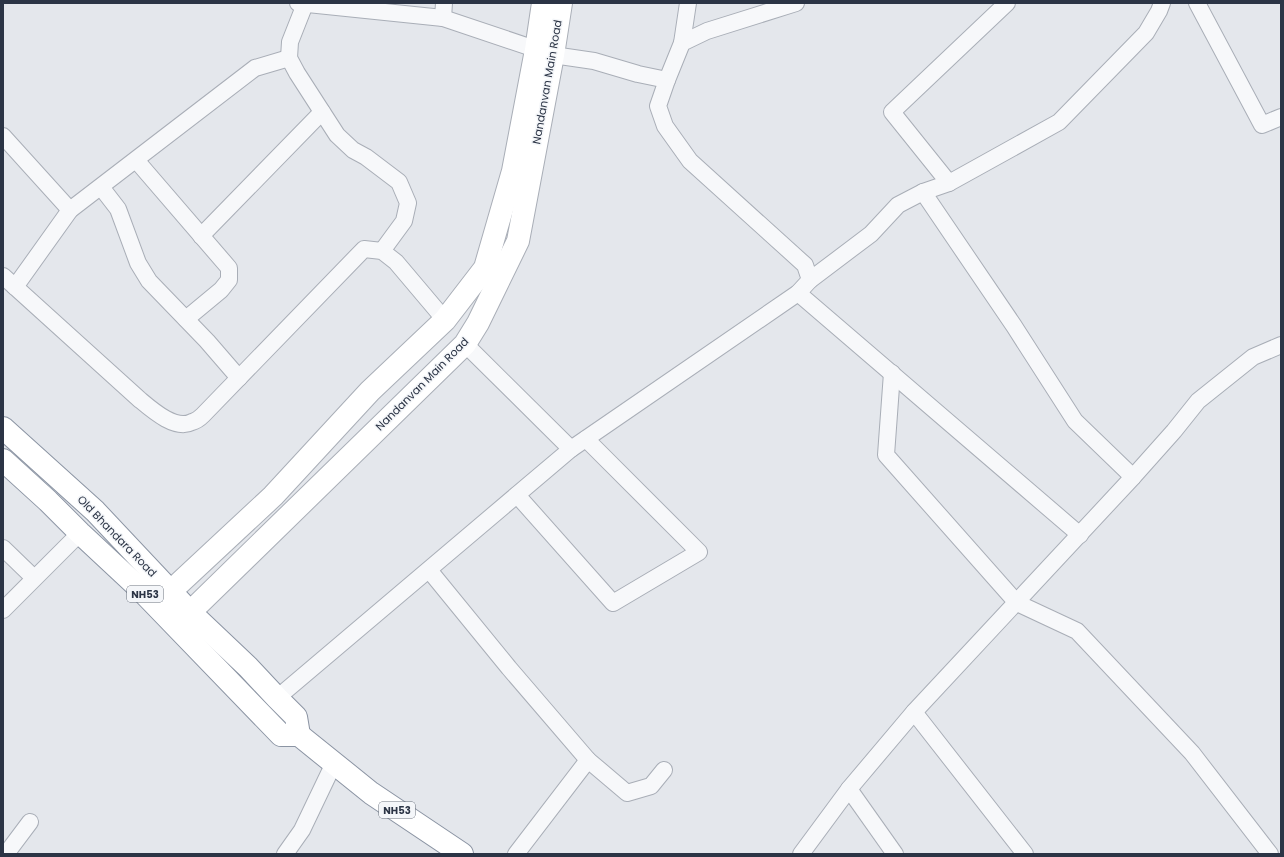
<svg xmlns="http://www.w3.org/2000/svg" width="1284" height="857" font-family="Poppins,sans-serif">
<style>
.lines{fill:none;stroke-linecap:round;stroke-linejoin:round}
.street-casing{stroke:#a9aeb7;stroke-width:18}
.secondary-casing{stroke:#a9aeb7;stroke-width:24}
.highway-casing{stroke:#8b94a3;stroke-width:24}
.street{stroke:#f7f8fa;stroke-width:16}
.secondary{stroke:#fff;stroke-width:22}
.highway{stroke:#fff;stroke-width:22}
.labels{text-anchor:middle;dominant-baseline:central;stroke-width:3;stroke-linejoin:round;paint-order:stroke}
.shield{fill:#f4f6f9;stroke:#676e7b;stroke-width:1}
.shield-label{font-size:10px;font-weight:bold;fill:#2b3445}
.street-label{font-size:11px;fill:#2b3445;stroke:#f4f6f9}
</style>
<rect width="100%" height="100%" fill="#e4e7ec"/>
<g class="lines">
<g class="street-casing">
<g id="street">
<path d="M298 3 443 18 553 55 594 61 638 74 667 80 658 106 665 126 690 161 805 265 810 280 798 293 571 449"/>
<path d="M1197 3 1262 125 1281 117"/>
<path d="M305 4 290 42 289 58 297 73 337 135 353 150 366 157 399 182 408 203 404 221 382 251"/>
<path d="M443 18 444 3"/>
<path d="M682 43 688 3"/>
<path d="M667 80 682 43 707 31 796 3"/>
<path d="M3 136 70 210"/>
<path d="M136 160 229 268V280L221 290 186 319"/>
<path d="M949 183 892 112 1007 3"/>
<path d="M101 187 118 209 138 263 149 281 207 341 239 378"/>
<path d="M923 192 1014 326 1075 421 1133 477"/>
<path d="M201 236 322 112"/>
<path d="M3 276 139 399C151 409 175 431 192 422 196 421 200 418 203 415L364 249 382 251 396 262 445 320"/>
<path d="M810 280 871 234 898 205 923 192 949 183 1059 122 1146 33 1159 11 1162 3"/>
<path d="M15 287 70 210 255 68 289 58"/>
<path d="M798 293 1080 535"/>
<path d="M892 373 886 455 1017 603 1077 631 1192 753 1270 854"/>
<path d="M517 495 613 603 699 552 586 439"/>
<path d="M3 548 34 578"/>
<path d="M429 570 509 668 588 760"/>
<path d="M3 610 80 533"/>
<path d="M277 698 571 449 465 344"/>
<path d="M914 712 1025 854"/>
<path d="M849 789 895 854"/>
<path d="M6 854 30 822"/>
<path d="M285 854 302 830 334 763"/>
<path d="M516 854 588 760 627 793 651 786 664 770"/>
<path d="M801 854 849 789 914 712 1133 477 1174 431 1198 401 1253 357 1281 345"/>
</g>
</g>
<g class="secondary-casing">
<g id="secondary">
<path d="M157 604 273 496 370 391 445 320 485 268 513 171 536 50 543 3"/>
<path d="M177 625 465 344 478 323 518 241 553 55 561 3"/>
</g>
</g>
<g class="highway-casing">
<g id="highway">
<path d="M3 428 95 511 191 613 248 667 277 698 296 717 299 735"/>
<path d="M3 460 48 501 80 533 139 588 281 735H299L371 793 462 854"/>
</g>
</g>
<use href="#street" class="street"/>
<use href="#secondary" class="secondary"/>
<use href="#highway" class="highway"/>
</g>
<g class="labels">
<g class="shield">
<rect x="127" y="586" width="36" height="16" rx="3"/>
<rect x="379" y="802" width="36" height="16" rx="3"/>
</g>
<g class="shield-label">
<text x="145" y="594">NH53</text>
<text x="397" y="810">NH53</text>
</g>
<g class="street-label">
<text transform="translate(547 82) rotate(-80)">Nandanvan Main Road</text>
<text transform="translate(422 384) rotate(-45)">Nandanvan Main Road</text>
<text transform="translate(117 536) rotate(46)">Old Bhandara Road</text>
</g>
</g>
<rect width="1284" height="857" fill="none" stroke="#2b3445" stroke-width="8"/>
</svg>
